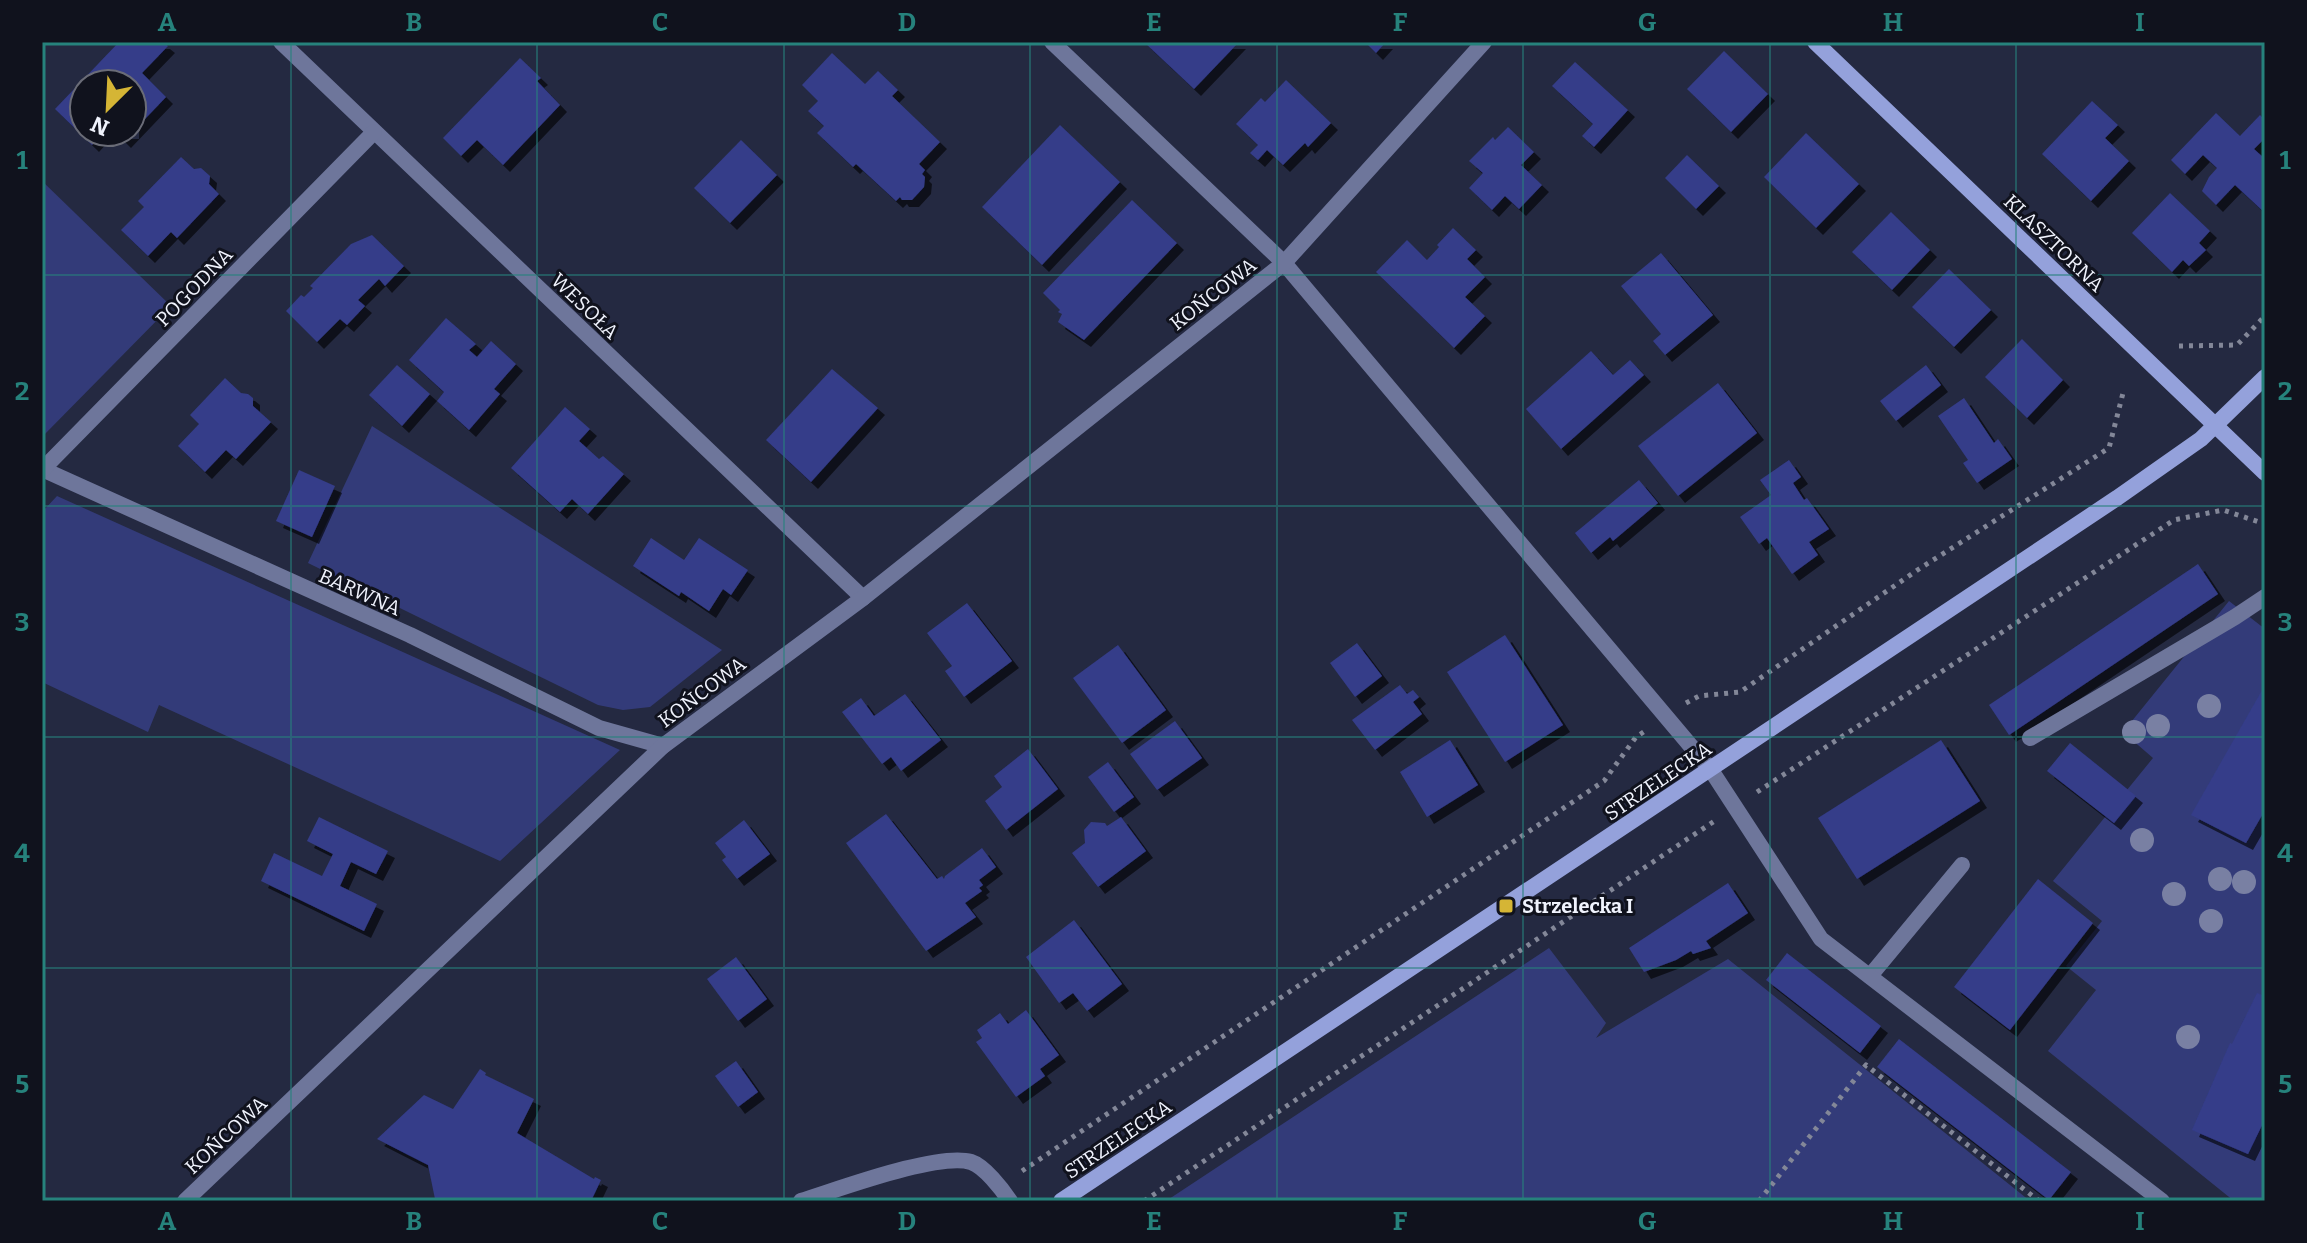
<svg xmlns="http://www.w3.org/2000/svg" width="2307" height="1243" font-family="Bitter,serif">
<style>
.green{fill:#333b79}
.building{fill:#343c89;filter:url(#shadow)}
.lines{fill:none;stroke-linecap:round;stroke-linejoin:round}
.path{stroke:#838798;stroke-width:5;stroke-dasharray:4 6;stroke-linecap:butt}
.lane{stroke:#6e769b;stroke-width:16}
.street{stroke:#6e769b;stroke-width:16}
.secondary{stroke:#94a1db;stroke-width:16}
.tree{fill:#7980a3}
.grid{fill:none;stroke:#26827c;stroke-width:2;stroke-opacity:0.55}
.poi-dot{fill:#d5b535;stroke:#10121d;stroke-width:3}
.labels{text-anchor:middle;dominant-baseline:central;stroke-width:6;stroke-linejoin:round;paint-order:stroke}
.street-label{font-size:20px;fill:#f0f3fd;stroke:#10121d}
.poi-label{font-size:20px;font-weight:bold;fill:#f0f3fd;stroke:#10121d;text-anchor:start}
.neatline{fill:none;stroke:#26827c;stroke-width:3}
.grid-label{font-size:26px;text-anchor:middle;font-weight:bold;fill:#26827c}
</style>
<defs>
<filter id="shadow"><feDropShadow dx="7" dy="7" stdDeviation="0" flood-color="#0009"/></filter>
</defs>
<rect width="100%" height="100%" fill="#242941"/>
<g class="green">
<path d="M42 181 171 306 42 437Z"/>
<path d="M372 426 722 650 650 707 623 710 598 705 308 563Z"/>
<path d="M57 496 620 750 500 861 159 705 148 732 42 682V512Z"/>
<path d="M2229 601 2265 629V1201H2234L2048 1051 2096 990 2066 966 2102 921 2053 881 2153 758 2123 732Z"/>
<path d="M1549 948 1606 1023 1596 1038 1728 959 2030 1201H1166Z"/>
</g>
<g class="building">
<path d="M119 42H163L168 46 142 73 166 97 124 141 115 132H132V84H84V132H104L92 145 55 109Z"/>
<path d="M1144 42H1239L1194 89Z"/>
<path d="M1365 42H1386L1376 53Z"/>
<path d="M1724 51 1768 94 1731 132 1687 89Z"/>
<path d="M832 53 865 84 878 71 898 90 892 96 940 142 919 164 925 170 922 174 925 177 924 187 912 200H902L900 197 896 201 856 164 853 167 817 133 824 126 808 111 818 101 802 85Z"/>
<path d="M520 58 541 78 537 81 560 105 503 165 477 140 461 156 443 138Z"/>
<path d="M1575 62 1628 110 1594 147 1582 136 1593 124 1552 86Z"/>
<path d="M1286 80 1331 123 1308 147 1305 143 1283 165 1267 150 1258 160 1250 153 1258 145 1236 124 1261 98 1265 102Z"/>
<path d="M2092 101 2118 125 2105 138 2129 161 2091 201 2042 154Z"/>
<path d="M2216 113 2240 136 2260 115 2265 120V138L2254 149 2265 159V213L2235 185 2216 205 2202 191 2209 177 2217 168 2203 155 2185 174 2171 160Z"/>
<path d="M1060 125 1120 182 1042 265 982 207Z"/>
<path d="M1508 127 1534 152 1521 165 1542 185 1519 209 1505 196 1492 210 1469 188 1483 173 1469 161 1493 137 1495 140Z"/>
<path d="M1806 133 1859 184 1816 228 1764 177Z"/>
<path d="M741 140 777 175 730 223 694 188Z"/>
<path d="M1687 155 1719 186 1696 209 1665 178Z"/>
<path d="M181 157 194 169 201 168 210 176 209 184 219 194 177 238 171 232 148 256 121 230 144 207 138 201Z"/>
<path d="M2170 193 2210 231 2199 243 2206 250 2189 266 2183 260 2172 272 2132 233Z"/>
<path d="M1132 200 1177 243 1084 340 1058 322 1062 314 1058 312 1060 310 1043 293Z"/>
<path d="M1891 212 1930 250 1892 290 1852 252Z"/>
<path d="M1453 228 1476 250 1467 259 1485 277 1465 297 1485 316 1454 348 1376 272 1407 240 1427 260 1439 247 1437 245Z"/>
<path d="M372 235 404 266 385 286 379 279 358 300 365 306 347 325 340 319 317 342 286 311 301 295 304 297 313 288 310 286 351 244Z"/>
<path d="M1661 253 1713 315 1665 355 1653 341 1661 334 1621 286Z"/>
<path d="M1949 269 1991 310 1954 347 1912 307Z"/>
<path d="M446 318 476 344 469 350 477 357 491 341 516 364 494 389 500 394 469 430 437 401 444 392 409 360Z"/>
<path d="M2022 339 2063 380 2027 418 1985 377Z"/>
<path d="M1591 351 1613 375 1630 360 1644 375 1561 449 1526 409Z"/>
<path d="M397 365 430 394 402 426 369 395Z"/>
<path d="M1926 365 1941 385 1896 421 1880 401Z"/>
<path d="M832 369 878 408 811 482 766 440Z"/>
<path d="M225 378 241 393 248 394 253 398V406L271 422 236 459 226 450 205 472 178 446 199 424 190 415Z"/>
<path d="M1718 383 1757 433 1678 496 1638 446Z"/>
<path d="M1964 398 1994 443 1998 439 2012 459 1977 483 1963 463 1968 460 1938 416Z"/>
<path d="M565 407 590 429 579 441 599 459 603 456 624 474 588 514 572 499 560 512 511 468Z"/>
<path d="M1789 460 1801 477 1793 483 1804 500 1807 498 1829 529 1809 542 1818 555 1792 574 1767 538 1759 544 1740 517 1771 495 1760 480Z"/>
<path d="M299 470 335 486 312 537 276 521Z"/>
<path d="M1639 480 1658 503 1613 541 1610 537 1591 553 1575 533Z"/>
<path d="M651 538 684 560 699 538 748 570 731 595 723 589 709 611 681 592 679 596 633 566Z"/>
<path d="M2198 564 2218 594 2009 735 1989 705Z"/>
<path d="M967 603 1012 661 964 697 945 671 952 666 927 633Z"/>
<path d="M1505 635 1563 725 1505 762 1447 672Z"/>
<path d="M1357 643 1382 676 1355 697 1330 663Z"/>
<path d="M1118 645 1166 710 1122 743 1073 678Z"/>
<path d="M1400 685 1407 694 1413 690 1419 697 1413 702 1422 714 1375 750 1352 720Z"/>
<path d="M2265 685V810L2246 843 2191 815Z"/>
<path d="M905 694 941 740 901 771 891 757 882 764 842 712 861 698 874 716Z"/>
<path d="M1175 721 1202 758 1157 790 1130 754Z"/>
<path d="M1450 740 1478 785 1427 817 1400 772Z"/>
<path d="M1941 740 1980 801 1857 879 1818 818Z"/>
<path d="M2070 743 2136 796 2114 823 2047 771Z"/>
<path d="M1028 749 1058 789 1006 830 985 801 1002 787 994 776Z"/>
<path d="M1108 762 1134 797 1114 812 1088 777Z"/>
<path d="M886 814 937 879 942 876 944 879 945 876 982 848 996 867 979 880 983 885 979 888 982 891 965 903 976 917 926 951 846 843Z"/>
<path d="M319 817 388 851 376 874 351 862 340 886 377 904 364 931 261 881 274 853 322 876 333 854 307 841Z"/>
<path d="M1121 817 1146 851 1098 887 1072 853 1085 843 1084 830 1091 822 1105 823 1107 826Z"/>
<path d="M744 820 770 854 737 879 722 860 726 857 715 843Z"/>
<path d="M2038 879 2093 923 2010 1030 1954 987Z"/>
<path d="M1728 883 1748 913 1706 941 1711 948 1693 954 1691 951 1676 960 1644 972 1629 948Z"/>
<path d="M1074 920 1122 984 1087 1011 1073 993 1059 1003 1026 957Z"/>
<path d="M1787 953 1881 1026 1860 1053 1766 980Z"/>
<path d="M736 957 767 999 738 1021 707 979Z"/>
<path d="M2257 993 2265 996V1119L2248 1154 2192 1130 2230 1043 2232 1044Z"/>
<path d="M1026 1010 1059 1055 1040 1069 1045 1076 1016 1097 976 1042 982 1038 977 1030 1000 1013 1008 1024Z"/>
<path d="M1899 1039 2071 1172 2049 1200 1877 1067Z"/>
<path d="M736 1061 758 1092 738 1107 715 1076Z"/>
<path d="M480 1069 486 1073 485 1075 534 1099 517 1133 594 1179 595 1177 601 1180 591 1201H439L435 1199 428 1165 377 1139 424 1095 453 1109Z"/>
</g>
<g class="lines">
<g class="path">
<path d="M2179 346 2237 345 2265 316"/>
<path d="M1686 703 1699 696 1740 692 1919 569 2109 448 2123 393"/>
<path d="M1757 792 2174 520 2223 510 2265 524"/>
<path d="M1022 1171 1604 781 1636 737 1645 731"/>
<path d="M1144 1201 1716 820"/>
<path d="M1759 1201 1866 1065 2039 1201"/>
</g>
<g class="lane">
<path d="M2030 738 2235 617 2265 597"/>
<path d="M1870 976 1962 865"/>
<path d="M801 1201C837 1190 938 1152 971 1162 984 1166 1002 1189 1010 1201"/>
</g>
<g class="street">
<path d="M281 42 863 598"/>
<path d="M1052 42 1284 263 1711 770 1821 939 2162 1201"/>
<path d="M42 469 410 635 599 728 663 746"/>
<path d="M42 470 374 132"/>
<path d="M185 1201 663 746 863 598 1284 263 1484 42"/>
</g>
<g class="secondary">
<path d="M1815 42 2265 473"/>
<path d="M1061 1201 2117 498 2201 439 2265 377"/>
</g>
</g>
<g class="tree">
<circle cx="2209" cy="706" r="12"/>
<circle cx="2158" cy="726" r="12"/>
<circle cx="2134" cy="732" r="12"/>
<circle cx="2142" cy="840" r="12"/>
<circle cx="2220" cy="879" r="12"/>
<circle cx="2244" cy="882" r="12"/>
<circle cx="2174" cy="894" r="12"/>
<circle cx="2211" cy="921" r="12"/>
<circle cx="2188" cy="1037" r="12"/>
</g>
<path class="grid" d="M291 42V1201M537 42V1201M784 42V1201M1030 42V1201M1277 42V1201M1523 42V1201M1770 42V1201M2016 42V1201M42 275H2265M42 506H2265M42 737H2265M42 968H2265"/>
<rect class="poi-dot" x="1498" y="898" width="16" height="16" rx="4"/>
<g class="labels">
<g class="street-label">
<text transform="translate(2054 243) rotate(44)">KLASZTORNA</text>
<text transform="translate(194 287) rotate(-46)">POGODNA</text>
<text transform="translate(1213 294) rotate(-38)">KOŃCOWA</text>
<text transform="translate(585 306) rotate(44)">WESOŁA</text>
<text transform="translate(360 592) rotate(24)">BARWNA</text>
<text transform="translate(702 692) rotate(-37)">KOŃCOWA</text>
<text transform="translate(1658 781) rotate(-34)">STRZELECKA</text>
<text transform="translate(226 1135) rotate(-43)">KOŃCOWA</text>
<text transform="translate(1118 1139) rotate(-34)">STRZELECKA</text>
</g>
<g class="poi-label">
<text x="1522" y="906">Strzelecka I</text>
</g>
</g>
<rect width="2307" height="1243" fill="none" stroke="#10121d" stroke-width="88"/>
<g transform="translate(108 108) rotate(204)"><circle r="38" fill="#10121d" stroke="#6a6c77" stroke-width="2"/>
<path d="M0-6L14 30L0 20L-14 30Z" fill="#d5b535"/>
<text y="-12" font-size="22" font-weight="bold" text-anchor="middle" fill="#f0f3fd">N</text>
</g>
<rect x="44" y="44" width="2219" height="1155" class="neatline"/>
<g class="grid-label">
<text x="167" y="31">A</text>
<text x="414" y="31">B</text>
<text x="660" y="31">C</text>
<text x="907" y="31">D</text>
<text x="1154" y="31">E</text>
<text x="1400" y="31">F</text>
<text x="1647" y="31">G</text>
<text x="1893" y="31">H</text>
<text x="2140" y="31">I</text>
<text x="22" y="169">1</text>
<text x="2285" y="169">1</text>
<text x="22" y="400">2</text>
<text x="2285" y="400">2</text>
<text x="22" y="631">3</text>
<text x="2285" y="631">3</text>
<text x="22" y="862">4</text>
<text x="2285" y="862">4</text>
<text x="22" y="1093">5</text>
<text x="2285" y="1093">5</text>
<text x="167" y="1230">A</text>
<text x="414" y="1230">B</text>
<text x="660" y="1230">C</text>
<text x="907" y="1230">D</text>
<text x="1154" y="1230">E</text>
<text x="1400" y="1230">F</text>
<text x="1647" y="1230">G</text>
<text x="1893" y="1230">H</text>
<text x="2140" y="1230">I</text>
</g>
</svg>
